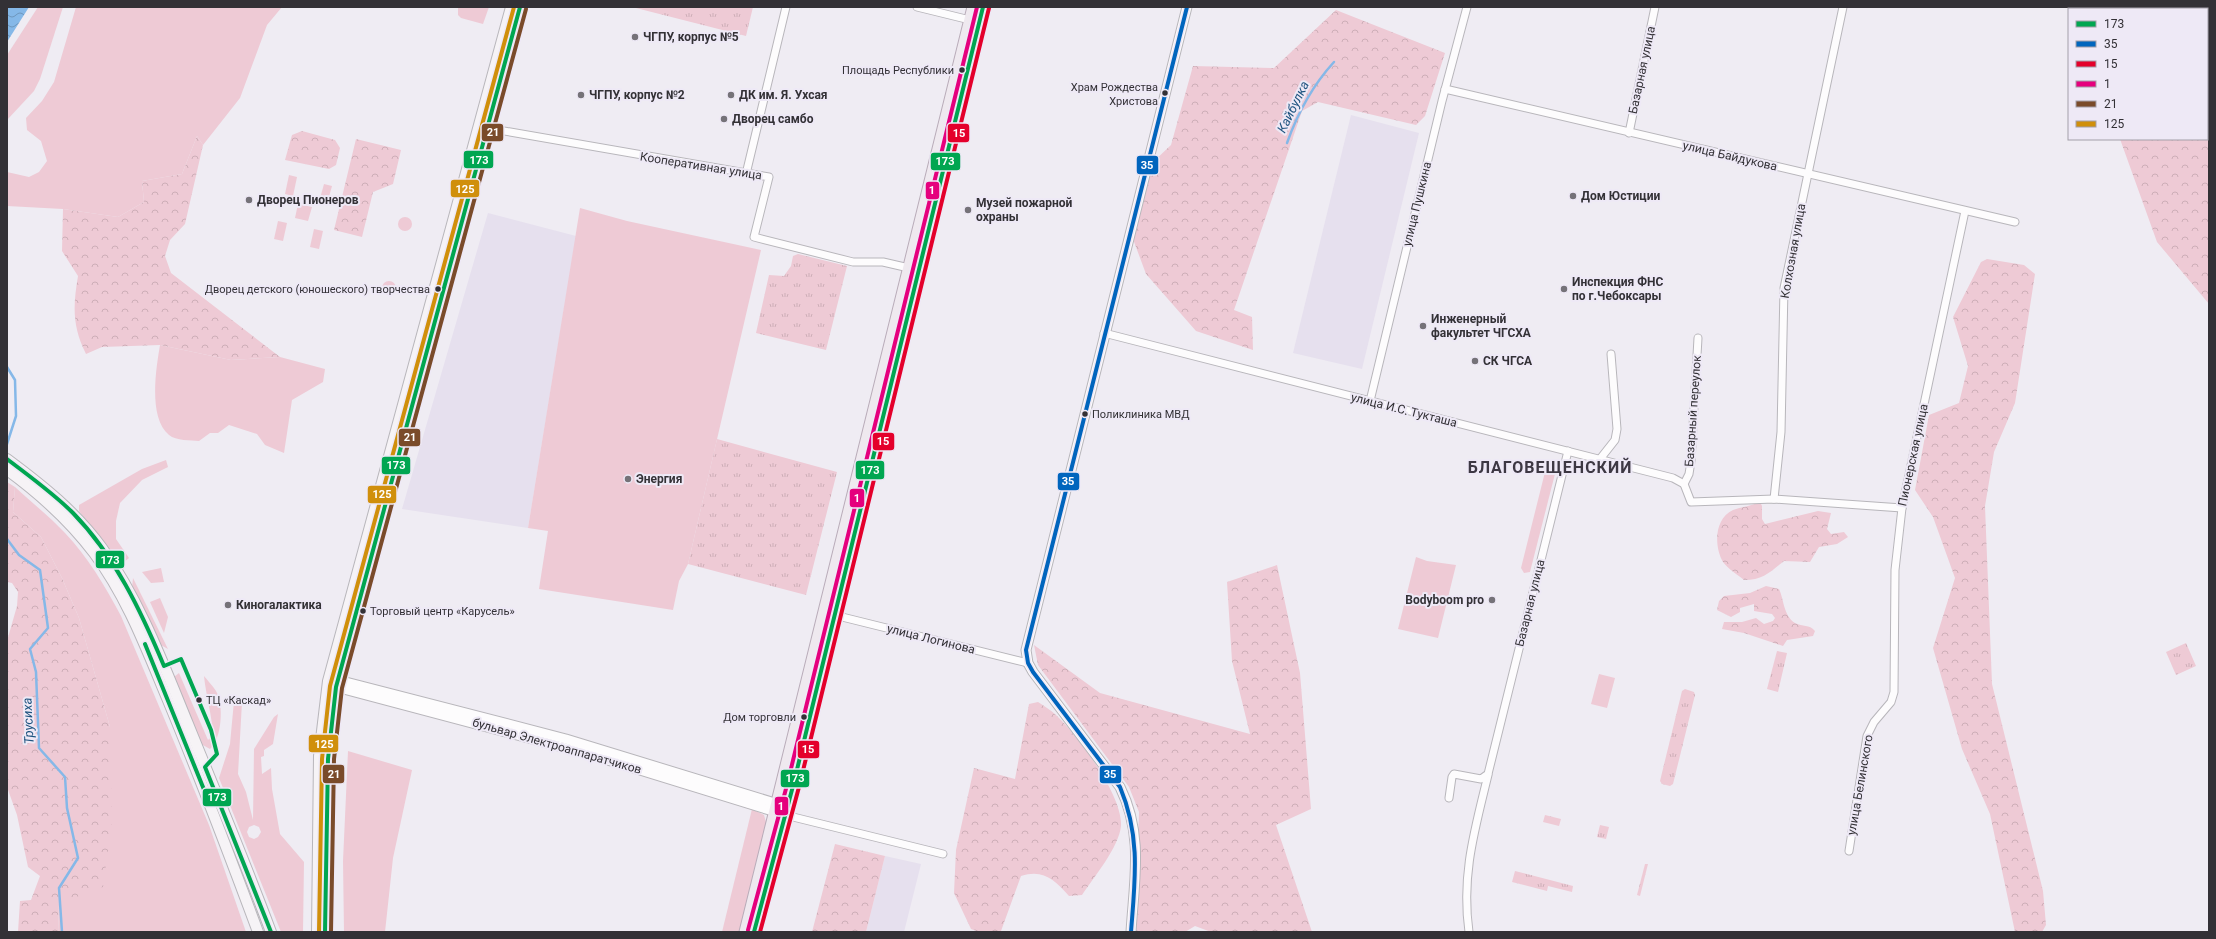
<svg xmlns="http://www.w3.org/2000/svg" width="2216" height="939" font-family="Roboto,sans-serif">
<style>
.built{fill:#e6e0ee}
.grass{fill:#eecad5;fill-rule:evenodd}
.forest{fill:url(#forest-crowns)}
.park{fill:url(#park-tufts)}
.water{fill:url(#water-waves)}
.lines{fill:none;stroke-linecap:round;stroke-linejoin:round}
.stream{stroke:#85b8e8;stroke-width:2.5}
.minor-casing{stroke:#b8b6bb;stroke-width:9}
.tertiary-casing{stroke:#b8b6bb;stroke-width:11}
.secondary-casing{stroke:#b8b6bb;stroke-width:12}
.primary-casing{stroke:#b9acb9;stroke-width:13}
.minor{stroke:#fdfcfd;stroke-width:7}
.tertiary{stroke:#fdfcfd;stroke-width:9}
.secondary{stroke:#f6f3f6;stroke-width:10}
.primary{stroke:#efe9ef;stroke-width:11}
.bus-1-casing{stroke:#eee9f6;stroke-width:7}
.bus-2-casing{stroke:#eee9f6;stroke-width:7}
.bus-3-casing{stroke:#eee9f6;stroke-width:7}
.bus-4-casing{stroke:#eee9f6;stroke-width:7}
.bus-5-casing{stroke:#eee9f6;stroke-width:7}
.bus-6-casing{stroke:#eee9f6;stroke-width:7}
.bus-1{stroke:#00a651;stroke-width:4}
.bus-2{stroke:#0065bd;stroke-width:4}
.bus-3{stroke:#e4002b;stroke-width:4}
.bus-4{stroke:#e5007d;stroke-width:4}
.bus-5{stroke:#7a4b2a;stroke-width:4}
.bus-6{stroke:#d08f0b;stroke-width:4}
.poi-dot{fill:#757278;stroke:#eee9f6;stroke-width:1.5}
.bus-dot{fill:#333136;stroke:#eee9f6;stroke-width:1.5}
.labels{text-anchor:middle;dominant-baseline:central;stroke-width:4;stroke-linejoin:round;paint-order:stroke}
.bus-label{font-size:11px;fill:#333136;stroke:#eee9f6;text-anchor:end}
.poi-label{font-size:12px;font-weight:bold;fill:#333136;stroke:#eee9f6;text-anchor:start}
.street-label{font-size:12px;fill:#333136;stroke:#eee9f6}
.water-label{font-size:13px;font-style:italic;fill:#1e537f;stroke:#eee9f6}
.district-label{font-size:16px;font-weight:bold;letter-spacing:1px;fill:#3d3843;stroke:#eee9f6}
.line-badge{stroke:#eee9f6;stroke-width:1.5}
.badge-label{font-size:11px;text-anchor:middle;font-weight:bold;fill:#fff}
</style>
<defs>
<pattern id="forest-crowns" width="20" height="18" patternUnits="userSpaceOnUse"><rect width="20" height="18" fill="#eecad5"/><path d="M2 6a3 3 0 1 1 6 0M12 15a3 3 0 1 1 6 0" fill="none" stroke="#cdaeb7"/></pattern>
<pattern id="park-tufts" width="24" height="20" patternUnits="userSpaceOnUse"><rect width="24" height="20" fill="#eecad5"/><path d="M3 7l-1-3M5 7V3M7 7l1-3M15 17l-1-3M17 17v-4M19 17l1-3" fill="none" stroke="#cdaeb7"/></pattern>
<pattern id="water-waves" width="16" height="10" patternUnits="userSpaceOnUse"><rect width="16" height="10" fill="#85b8e8"/><path d="M0 5q4-4 8 0t8 0" fill="none" stroke="#6d96bd"/></pattern>
</defs>
<rect width="100%" height="100%" fill="#efecf3"/>
<g class="built">
<path d="M1351 115 1419 133 1362 369 1293 353Z"/>
<path d="M488 213 576 236 528 528 402 509Z"/>
<path d="M885 856 921 864 904 932H866Z"/>
</g>
<g class="grass">
<path d="M38 7H63L40 79 34 91 7 120V55Z"/>
<path d="M76 7H282L267 25 240 98 203 145 197 136 182 174 142 181 144 202 118 217 63 209 7 206V172L29 177 39 172 47 161 41 141 27 130 26 118 42 101 54 82Z"/>
<path d="M458 7H489L483 24 461 18 458 15Z"/>
<path d="M289 175 297 177 293 196 285 194Z"/>
<path d="M324 184 332 186 327 204 319 202Z"/>
<path d="M298 204 312 207 308 221 295 218Z"/>
<path d="M580 208 627 221 761 250 688 564 679 581 673 610 539 589 548 531 528 528Z"/>
<circle cx="405" cy="224" r="7"/>
<path d="M278 221 287 223 283 241 274 239Z"/>
<path d="M314 229 323 231 319 249 310 247Z"/>
<circle cx="389" cy="288" r="7"/>
<path d="M160 345 231 360 280 357 325 369 323 382 292 400 284 453 265 445 257 434 229 425 218 433H210L199 441C191 440 176 441 169 435 148 418 156 369 160 345Z"/>
<path d="M166 460 168 467 142 480 120 503 116 521V539L129 558 124 562 115 560 79 511V505L142 469Z"/>
<path d="M1548 460 1553 461 1557 466 1530 572 1524 573 1521 568Z"/>
<path d="M15 487C31 502 49 516 65 533 88 557 105 586 121 616L209 825 246 932H59L58 904 110 727 79 618 62 578 41 537 13 512Z"/>
<path d="M1416 557 1427 561 1456 565 1438 638 1398 629Z"/>
<path d="M161 568 164 582 151 583 142 572Z"/>
<path d="M133 578 168 649 159 644 132 588Z"/>
<path d="M160 598 168 617 164 633 150 602Z"/>
<path d="M179 673 208 740 213 735C212 715 206 696 204 676 208 681 212 685 216 691 224 704 222 739 210 749L201 744 174 677Z"/>
<path d="M1599 674 1615 678 1607 708 1591 704Z"/>
<path d="M234 701 242 702 238 774 246 792 253 820 254 749 274 717 278 714 273 744 264 750V756L261 757 262 774 271 768 272 789 280 834 304 862 303 932H281L219 778 230 744ZM254 825 259 827 261 832 258 837 254 839 249 837 247 832 249 827Z"/>
<path d="M348 751 412 770 393 858 385 932H344L343 861Z"/>
<path d="M752 809 764 815 767 826 740 932H722Z"/>
</g>
<g class="forest">
<path d="M1336 10 1445 53 1425 116 1416 125 1318 102 1302 111 1234 310 1252 317 1253 350 1196 331 1146 274 1133 239 1152 163 1171 145 1193 66 1274 68Z"/>
<path d="M2209 24V304L2157 242 2120 139H2207V27Z"/>
<path d="M302 131 335 140 340 148 336 165 329 169 285 160 292 135Z"/>
<path d="M197 136 203 145 185 224 170 240 165 256 171 273 280 357 231 360 160 345 102 347 86 354C72 326 73 306 78 276L62 251 63 209 118 217 144 202 142 181 182 174Z"/>
<path d="M356 139 401 150 393 184 373 192 362 237 334 230Z"/>
<path d="M1987 259 2024 265 2035 274 2015 403 1994 452 1985 506 1992 684 2043 891 2046 925 2042 932H2015L1990 814 1962 749 1933 648 1955 578 1933 517 1915 490 1929 415 1959 403 1968 366 1953 317 1981 262Z"/>
<path d="M7 482 15 487 13 512 41 537 62 578 79 618 110 727 112 822 103 887 58 904 59 932H18L20 901 31 900 40 876 28 867 17 815 7 787V641L17 606 18 592 12 583 7 582Z"/>
<path d="M1760 502 1762 506V519L1765 524 1818 511 1831 513 1827 529 1831 534 1844 532 1848 537 1837 544 1819 547 1810 562 1784 561C1770 572 1763 580 1744 580 1738 575 1728 569 1723 562 1714 546 1714 519 1733 510 1741 507 1751 506 1760 502Z"/>
<path d="M1277 565 1300 673 1311 809 1276 825 1312 932H1211L1195 926 1185 932H1135L1139 812 1129 787 1038 665 1034 645 1100 693 1250 734 1232 661 1227 582Z"/>
<path d="M1766 586 1779 589C1784 599 1783 615 1795 623 1803 627 1809 624 1815 631L1813 636 1787 640 1783 646 1744 633 1722 629 1724 622H1742L1756 618 1764 624 1773 621 1775 618 1772 614 1754 611V604L1740 608V612L1731 617 1717 610 1719 601 1724 596 1750 593Z"/>
<path d="M1038 702C1044 706 1051 710 1056 715 1077 735 1123 795 1121 826 1119 847 1094 877 1082 895L1069 896C1054 880 1044 869 1021 876L1001 931 979 932 971 929 954 893 956 850 974 768 1015 779 1029 704Z"/>
<path d="M835 844 885 856 866 932H812Z"/>
</g>
<g class="park">
<path d="M632 7H753L746 36Z"/>
<path d="M798 254 847 266 826 350 756 333 769 275 784 276 791 266 793 256Z"/>
<path d="M717 439 837 472 806 595 688 564Z"/>
<path d="M2186 643 2196 666 2176 675 2166 652Z"/>
<path d="M1777 651 1787 653 1778 692 1767 689Z"/>
<path d="M1685 689 1694 692 1695 695 1673 784 1670 786 1662 784 1660 781 1682 691Z"/>
<path d="M1545 815 1561 819 1559 826 1543 822Z"/>
<path d="M1600 825 1609 827 1606 839 1597 837Z"/>
<path d="M1645 864H1648L1640 896 1637 895Z"/>
<path d="M1515 871 1573 886 1572 892 1548 886 1547 891 1512 882Z"/>
</g>
<path class="water" d="M7 7H29L7 42Z"/>
<g class="lines">
<g class="stream">
<path d="M1287 143C1298 112 1312 86 1334 62"/>
<path d="M7 367 15 380 16 416 7 444"/>
<path d="M7 539 19 555 40 570 48 628 30 649 36 672 39 748 65 777 67 808 78 858 59 888 62 932"/>
</g>
<g class="minor-casing">
<g id="minor">
<path d="M917 7 970 20"/>
<path d="M1445 89 2015 222"/>
<path d="M487 128 769 177 754 237 853 262H883L909 268"/>
<path d="M1629 133 1655 7"/>
<path d="M746 174 786 7"/>
<path d="M1104 333 1673 478 1684 484 1691 502 1774 499 1902 508"/>
<path d="M1370 401 1442 101 1467 7"/>
<path d="M1600 459 1615 440 1617 429 1611 354"/>
<path d="M1684 484 1689 474 1691 461 1698 338"/>
<path d="M1774 499 1781 432 1784 288 1843 7"/>
<path d="M834 615 1028 663"/>
<path d="M1449 798 1452 777 1454 774 1481 779 1488 774 1568 451"/>
<path d="M785 815 943 854"/>
<path d="M1849 851 1867 736 1874 722 1891 702 1894 692 1895 570 1902 508 1965 211"/>
<path d="M1469 932C1461 875 1475 829 1488 775"/>
</g>
</g>
<g class="tertiary-casing">
<g id="tertiary">
<path d="M338 680 566 739 778 804"/>
<path d="M336 687 585 753 776 812"/>
<path d="M1131 932C1134 881 1144 835 1120 787L1033 672 1028 663 1026 650 1187 7"/>
</g>
</g>
<g class="secondary-casing">
<g id="secondary">
<path d="M7 459C42 485 76 512 102 548 140 601 163 663 188 724 216 793 245 862 271 932"/>
<path d="M7 470C40 494 69 520 94 553 127 597 146 648 167 698 199 775 229 854 258 932"/>
<path d="M317 932 319 756 328 681 511 7"/>
<path d="M325 932 328 759 336 687 520 7"/>
</g>
</g>
<g class="primary-casing">
<g id="primary">
<path d="M745 932 973 7"/>
<path d="M754 932 793 786 983 7"/>
</g>
</g>
<use href="#minor" class="minor"/>
<use href="#tertiary" class="tertiary"/>
<use href="#secondary" class="secondary"/>
<use href="#primary" class="primary"/>
<g class="bus-1-casing">
<g id="bus-1">
<path d="M7 459C29 476 53 493 73 513 115 556 141 611 164 666L181 659 211 730 217 754 205 767 271 932"/>
<path d="M145 644 207 797"/>
<path d="M325 932 328 759 336 687 520 7"/>
<path d="M754 932 793 786 983 7"/>
</g>
</g>
<g class="bus-2-casing">
<path id="bus-2" d="M1131 932C1135 880 1141 837 1120 787L1033 672 1028 663 1026 650 1187 7"/>
</g>
<g class="bus-3-casing">
<path id="bus-3" d="M760 932 799 787 989 8"/>
</g>
<g class="bus-4-casing">
<path id="bus-4" d="M748 930 787 785 977 7"/>
</g>
<g class="bus-5-casing">
<path id="bus-5" d="M331 932 334 759 342 688 526 9"/>
</g>
<g class="bus-6-casing">
<path id="bus-6" d="M319 932 322 759 330 686 514 7"/>
</g>
<use href="#bus-1" class="bus-1"/>
<use href="#bus-2" class="bus-2"/>
<use href="#bus-3" class="bus-3"/>
<use href="#bus-4" class="bus-4"/>
<use href="#bus-5" class="bus-5"/>
<use href="#bus-6" class="bus-6"/>
</g>
<g class="poi-dot">
<circle cx="635" cy="37" r="4"/>
<circle cx="581" cy="95" r="4"/>
<circle cx="731" cy="95" r="4"/>
<circle cx="724" cy="119" r="4"/>
<circle cx="1573" cy="196" r="4"/>
<circle cx="249" cy="200" r="4"/>
<circle cx="968" cy="210" r="4"/>
<circle cx="1564" cy="289" r="4"/>
<circle cx="1423" cy="326" r="4"/>
<circle cx="1475" cy="361" r="4"/>
<circle cx="628" cy="479" r="4"/>
<circle cx="1492" cy="600" r="4"/>
<circle cx="228" cy="605" r="4"/>
</g>
<g class="bus-dot">
<circle cx="962" cy="70" r="3.5"/>
<circle cx="1165" cy="93" r="3.5"/>
<circle cx="438" cy="289" r="3.5"/>
<circle cx="1085" cy="414" r="3.5"/>
<circle cx="363" cy="611" r="3.5"/>
<circle cx="199" cy="700" r="3.5"/>
<circle cx="804" cy="717" r="3.5"/>
</g>
<g class="labels">
<g class="bus-label">
<text x="954" y="70">Площадь Республики</text>
<text x="1158" y="87">Храм Рождества<tspan x="1158" dy="14">Христова</tspan></text>
<text x="430" y="289">Дворец детского (юношеского) творчества</text>
<text x="1092" y="414" text-anchor="start">Поликлиника МВД</text>
<text x="370" y="611" text-anchor="start">Торговый центр «Карусель»</text>
<text x="206" y="700" text-anchor="start">ТЦ «Каскад»</text>
<text x="796" y="717">Дом торговли</text>
</g>
<g class="poi-label">
<text x="643" y="37">ЧГПУ, корпус №5</text>
<text x="589" y="95">ЧГПУ, корпус №2</text>
<text x="739" y="95">ДК им. Я. Ухсая</text>
<text x="732" y="119">Дворец самбо</text>
<text x="1581" y="196">Дом Юстиции</text>
<text x="257" y="200">Дворец Пионеров</text>
<text x="976" y="203">Музей пожарной<tspan x="976" dy="14">охраны</tspan></text>
<text x="1572" y="282">Инспекция ФНС<tspan x="1572" dy="14">по г.Чебоксары</tspan></text>
<text x="1431" y="319">Инженерный<tspan x="1431" dy="14">факультет ЧГСХА</tspan></text>
<text x="1483" y="361">СК ЧГСА</text>
<text x="636" y="479">Энергия</text>
<text x="1484" y="600" text-anchor="end">Bodyboom pro</text>
<text x="236" y="605">Киногалактика</text>
</g>
<g class="street-label">
<text transform="translate(1642 70) rotate(-78)">Базарная улица</text>
<text transform="translate(1730 156) rotate(13)">улица Байдукова</text>
<text transform="translate(701 166) rotate(9)">Кооперативная улица</text>
<text transform="translate(1417 204) rotate(-76)">улица Пушкина</text>
<text transform="translate(1793 251) rotate(-80)">Колхозная улица</text>
<text transform="translate(1404 410) rotate(14)">улица И.С. Тукташа</text>
<text transform="translate(1693 411) rotate(-86)">Базарный переулок</text>
<text transform="translate(1913 455) rotate(-78)">Пионерская улица</text>
<text transform="translate(1530 603) rotate(-76)">Базарная улица</text>
<text transform="translate(931 639) rotate(14)">улица Логинова</text>
<text transform="translate(557 746) rotate(16)">бульвар Электроаппаратчиков</text>
<text transform="translate(1860 785) rotate(-80)">улица Белинского</text>
</g>
<g class="water-label">
<text transform="translate(1293 107) rotate(-64)">Кайбулка</text>
<text transform="translate(28 721) rotate(-93)">Трусиха</text>
</g>
<g class="district-label">
<text x="1550" y="467">БЛАГОВЕЩЕНСКИЙ</text>
</g>
</g>
<g class="line-badge">
<rect x="481" y="123" width="23" height="19" rx="4" fill="#7a4b2a"/>
<rect x="947" y="123" width="23" height="20" rx="4" fill="#e4002b"/>
<rect x="463" y="150" width="31" height="19" rx="4" fill="#00a651"/>
<rect x="930" y="152" width="31" height="19" rx="4" fill="#00a651"/>
<rect x="1136" y="155" width="23" height="20" rx="4" fill="#0065bd"/>
<rect x="450" y="179" width="30" height="19" rx="4" fill="#d08f0b"/>
<rect x="925" y="181" width="15" height="19" rx="4" fill="#e5007d"/>
<rect x="398" y="428" width="23" height="19" rx="4" fill="#7a4b2a"/>
<rect x="872" y="432" width="23" height="19" rx="4" fill="#e4002b"/>
<rect x="381" y="456" width="30" height="19" rx="4" fill="#00a651"/>
<rect x="855" y="460" width="30" height="20" rx="4" fill="#00a651"/>
<rect x="1057" y="472" width="23" height="19" rx="4" fill="#0065bd"/>
<rect x="367" y="485" width="30" height="19" rx="4" fill="#d08f0b"/>
<rect x="849" y="488" width="16" height="20" rx="4" fill="#e5007d"/>
<rect x="95" y="550" width="30" height="19" rx="4" fill="#00a651"/>
<rect x="308" y="734" width="31" height="19" rx="4" fill="#d08f0b"/>
<rect x="797" y="740" width="23" height="19" rx="4" fill="#e4002b"/>
<rect x="322" y="764" width="23" height="20" rx="4" fill="#7a4b2a"/>
<rect x="1099" y="765" width="23" height="19" rx="4" fill="#0065bd"/>
<rect x="780" y="769" width="30" height="19" rx="4" fill="#00a651"/>
<rect x="202" y="788" width="30" height="19" rx="4" fill="#00a651"/>
<rect x="774" y="796" width="15" height="20" rx="4" fill="#e5007d"/>
</g>
<g class="badge-label">
<text x="493" y="136">21</text>
<text x="959" y="137">15</text>
<text x="479" y="164">173</text>
<text x="945" y="165">173</text>
<text x="1147" y="169">35</text>
<text x="465" y="193">125</text>
<text x="932" y="194">1</text>
<text x="410" y="441">21</text>
<text x="883" y="445">15</text>
<text x="396" y="469">173</text>
<text x="870" y="474">173</text>
<text x="1068" y="485">35</text>
<text x="382" y="498">125</text>
<text x="857" y="502">1</text>
<text x="110" y="564">173</text>
<text x="324" y="748">125</text>
<text x="808" y="753">15</text>
<text x="334" y="778">21</text>
<text x="1110" y="778">35</text>
<text x="795" y="782">173</text>
<text x="217" y="801">173</text>
<text x="781" y="810">1</text>
</g>
<rect width="2216" height="939" fill="none" stroke="#333136" stroke-width="16"/>
<rect x="2068" y="8" width="140" height="132" fill="#eee9f6" stroke="#a39fa9"/>
<rect x="2076" y="21" width="20" height="6" fill="#00a651" stroke="#a39fa9"/>
<text x="2104" y="28" font-size="12" fill="#333136">173</text>
<rect x="2076" y="41" width="20" height="6" fill="#0065bd" stroke="#a39fa9"/>
<text x="2104" y="48" font-size="12" fill="#333136">35</text>
<rect x="2076" y="61" width="20" height="6" fill="#e4002b" stroke="#a39fa9"/>
<text x="2104" y="68" font-size="12" fill="#333136">15</text>
<rect x="2076" y="81" width="20" height="6" fill="#e5007d" stroke="#a39fa9"/>
<text x="2104" y="88" font-size="12" fill="#333136">1</text>
<rect x="2076" y="101" width="20" height="6" fill="#7a4b2a" stroke="#a39fa9"/>
<text x="2104" y="108" font-size="12" fill="#333136">21</text>
<rect x="2076" y="121" width="20" height="6" fill="#d08f0b" stroke="#a39fa9"/>
<text x="2104" y="128" font-size="12" fill="#333136">125</text>
</svg>
